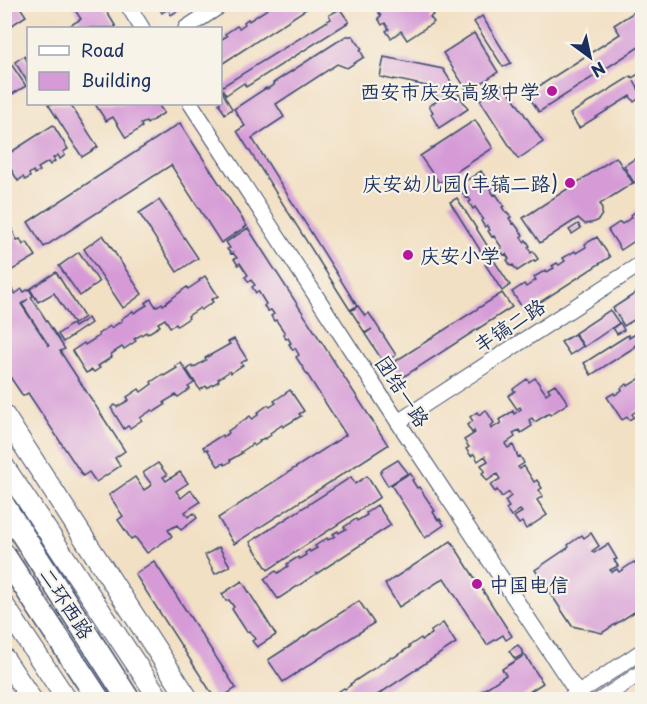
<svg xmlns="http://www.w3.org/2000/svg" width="647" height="704" font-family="'Playpen Sans','LXGW WenKai TC',sans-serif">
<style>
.building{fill:#d69bd7;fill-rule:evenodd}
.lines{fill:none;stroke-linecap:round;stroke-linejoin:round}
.minor-casing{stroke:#3b4a6d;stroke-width:17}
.major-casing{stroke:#3b4a6d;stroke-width:22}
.highway-casing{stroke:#3b4a6d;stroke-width:25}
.minor{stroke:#fff;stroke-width:15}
.major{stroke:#fff;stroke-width:20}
.highway{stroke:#fff;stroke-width:22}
.highway-bridge-casing{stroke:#3b4a6d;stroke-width:25;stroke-linecap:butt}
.highway-bridge{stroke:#fff;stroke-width:22}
.poi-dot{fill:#b5179e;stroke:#f7f3e8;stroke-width:2}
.labels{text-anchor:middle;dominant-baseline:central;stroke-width:4.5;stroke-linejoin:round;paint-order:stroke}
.poi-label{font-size:20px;fill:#1b2f5e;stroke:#f7f3e8;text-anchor:end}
.street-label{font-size:20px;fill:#1b2f5e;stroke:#f7f3e8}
</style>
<rect width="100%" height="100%" fill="#f7f3e8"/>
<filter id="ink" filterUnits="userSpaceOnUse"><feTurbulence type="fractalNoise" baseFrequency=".0167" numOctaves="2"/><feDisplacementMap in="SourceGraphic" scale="12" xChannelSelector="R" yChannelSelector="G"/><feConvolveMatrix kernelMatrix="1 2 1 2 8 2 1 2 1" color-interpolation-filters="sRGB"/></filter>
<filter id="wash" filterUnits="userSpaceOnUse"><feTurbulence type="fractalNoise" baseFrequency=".008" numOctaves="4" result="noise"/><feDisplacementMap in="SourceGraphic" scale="24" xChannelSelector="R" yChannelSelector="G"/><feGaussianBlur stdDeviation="1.35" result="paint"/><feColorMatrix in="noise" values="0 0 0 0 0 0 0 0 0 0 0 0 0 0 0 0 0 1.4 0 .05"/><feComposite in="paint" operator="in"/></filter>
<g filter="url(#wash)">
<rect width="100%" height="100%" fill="#f2e0c4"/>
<g id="blocks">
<g class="building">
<path d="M4 4H18L26 16 6 29 4 27Z"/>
<path d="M71 4H102L116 27 114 28H66L81 19Z"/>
<path d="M154 4H189L171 15 168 9 162 13 159 7 157 9Z"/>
<path d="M271 4H314L220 65V40L227 36 225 34 237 26 239 28 245 24 244 22 248 19 249 21 269 8 268 6Z"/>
<path d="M385 4H422L426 9 428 8 433 15 430 17 434 22 407 40 401 31 391 38 386 31 389 29 385 23 382 25 378 18 381 16 377 10Z"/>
<path d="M642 7V45L539 112 527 94 620 34 614 25Z"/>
<path d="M340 9 349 22 246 87 244 83 226 95 221 87 331 19 329 15Z"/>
<path d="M482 16 511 63 503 67 474 22Z"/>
<path d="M474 33 498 72 468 92 443 53Z"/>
<path d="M346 36H353L362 49 360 50 364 57 347 68 337 64 276 104 284 117 252 138 357 306 350 310 237 131 245 126 234 109 266 88 267 89 274 85 273 83Z"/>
<path d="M24 56 28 62V83L15 62Z"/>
<path d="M384 57 443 69 468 109 439 128 431 114 433 112 429 106 439 100 431 87 394 79 393 80 380 77Z"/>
<path d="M11 64 26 86 4 99V68Z"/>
<path d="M642 72V93L634 81 642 96 634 102 630 96 579 128 570 114 631 76 632 78Z"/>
<path d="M504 84 543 142 518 159 480 100Z"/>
<path d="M220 88 232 109 225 114 219 104H220Z"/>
<path d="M48 104H70L98 147 82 157Z"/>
<path d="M95 104H158L164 113 147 124 146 122 141 124 142 127 126 138 113 117 106 121Z"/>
<path d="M475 120 493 148 439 183 420 156Z"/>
<path d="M180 123 247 226 221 243 171 165 44 247 28 222Z"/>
<path d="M53 125 68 149 63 152 65 155 60 159 58 155 53 158 55 161 50 165 48 162 38 168 40 171 34 174 33 171 29 174 30 177 25 180 23 177 18 181 5 159V156Z"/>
<path d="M642 154V177L634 183 624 166Z"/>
<path d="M616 157 633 183 600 204 602 209V214L599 219 595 222 585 224 578 218 540 243 523 218Z"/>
<path d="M481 171 485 177 483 178 487 184 489 183 492 188 490 189 494 195 496 194 504 206 502 207 506 213 507 212 511 217 509 218 513 224 514 223 523 235 521 237 524 242 526 240 530 246 528 247 531 253 533 251 538 259 535 261 534 260 517 271 513 265 511 266 507 260 509 259 506 254 504 255 500 249 502 248 494 236 492 237 488 231 490 230 487 225 485 227 481 221 483 219 475 207 473 209 469 202 471 201 468 197 466 198 462 192 464 190 461 184Z"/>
<path d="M457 198 492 253 485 258 450 202Z"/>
<path d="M159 200 198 258 177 272 139 213Z"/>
<path d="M642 207V236L621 250 608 230 620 222 622 224 632 217 631 215Z"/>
<path d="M578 224 581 228 572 234 569 230Z"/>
<path d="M248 228 388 445 234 544 218 518 346 435 296 357 299 355 295 348 293 350 289 344 291 343 288 338 286 339 283 334 285 333 276 320 274 321 271 316 274 314 271 310 268 311 264 306 266 304 258 291 256 293 252 287 255 285 251 280 249 282 245 277 248 275 240 263 238 265 234 259 237 258 233 253 231 254 227 249 230 248 226 242Z"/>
<path d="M12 229 17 240 20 239 23 245 27 242 36 256 4 275V238L6 237 4 234Z"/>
<path d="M103 235 142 294 123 308 84 249Z"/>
<path d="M597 237 610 257 525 312 512 292 524 284 526 287 536 280 534 277 546 270 547 272 554 268 552 266 557 263 559 265 565 261 563 258 575 251 576 253 586 247 585 244Z"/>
<path d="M79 252 99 282 80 296 59 266Z"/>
<path d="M493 259 510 285 502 291 485 264Z"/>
<path d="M56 272 84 317 74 324 54 293 38 302 30 289Z"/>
<path d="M205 276 218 296 211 300 213 302 201 310 200 308 188 316 189 318 177 326 176 324 170 327 165 319 158 323 160 326 147 334 146 332 134 339 136 341 124 349 122 347 111 354 112 357 98 366 100 368 94 372 92 370 86 373 72 351 84 343 85 345 99 336 98 334 110 326 111 328 122 321 121 319 133 311 134 313 147 305 145 303 151 299 156 307 162 303 163 305 187 287 188 289 200 281 199 280Z"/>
<path d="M10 286 15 294 22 289 24 292 29 289 33 296 31 297 65 349 60 351 125 451 115 458 120 466 96 482 89 472 83 476 28 393 23 396 4 368V315L12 310 4 314V290ZM28 299 22 304 49 346 21 304Z"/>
<path d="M642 289V315L624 326 613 308Z"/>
<path d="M502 293 512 307 400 379 391 364Z"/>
<path d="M358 306 365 316 369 313 396 355 384 363 365 334 372 329 365 333 351 311Z"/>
<path d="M610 310 619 323 584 347 575 333Z"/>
<path d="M88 318 91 323 63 342 58 334 72 324 74 327Z"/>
<path d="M620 323 624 330 617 334 613 328Z"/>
<path d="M642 330V340L634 346 635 347 591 375 584 363 628 335 629 338Z"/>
<path d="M574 334 583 346 570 355 561 342Z"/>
<path d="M234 339 247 359 241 363 243 365 231 373 230 371 218 379 219 381 207 388 206 386 200 390 187 370 192 366 193 368 206 360 205 358 230 344 228 342Z"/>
<path d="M181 363 194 383 188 387 190 389 178 397 176 395 164 402 165 405 154 412 152 410 140 418 142 420 130 428 128 426 124 429 111 408 115 405 117 407 129 400 127 397 139 389 141 392 152 384 151 382 163 374 164 376 177 368 175 366Z"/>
<path d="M642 374V410L641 408 632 414 634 417 629 420 627 417 622 420 607 397 614 393 615 395 622 390 621 388 627 384 628 386 641 378 640 376Z"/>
<path d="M535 378 546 394 550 391 548 388 555 384 568 403 550 415 549 413 535 422 532 418 529 420 532 426 521 433 519 430 513 433 515 437 505 444 508 448 513 445 518 457 520 456 524 463 518 467 520 469 524 466 534 482 537 480 542 488 539 490 543 496 537 500 547 515 526 529 522 522 519 524 514 517 522 512 520 510 511 516 506 509 509 507 505 501 511 496 509 492 502 497 497 490 495 492 490 485 500 479 497 474 487 481 482 473 485 471 481 465 488 461 485 456 478 461 474 454 471 456 466 449 469 447 464 440 475 433 474 431 472 433 467 425 473 421 470 417 477 412 479 415 486 410 494 423 490 426 491 429 501 423 499 420 513 411 514 414 521 409 520 407 517 409 508 396 515 391 513 389 527 379 529 382Z"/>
<path d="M290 390 304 411 299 414 301 416 283 427 282 425 270 433 271 435 265 439 264 438 259 441 260 442 254 446 252 444 247 448 241 452 242 453 230 460 231 461 225 465 224 463 218 466 207 449 205 450 203 447 222 435 223 437 229 433 228 431 250 416 252 419 258 415 257 413 268 405 270 407 276 403 274 401Z"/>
<path d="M398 460 408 473 388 486 380 473 383 469Z"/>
<path d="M158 463 167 475 163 477 166 481 180 472 188 483 176 491 181 498 191 490 200 502 185 512 188 517 194 513 197 518 181 530 177 525 168 530 172 536 147 553 135 537 131 539 118 520 123 516 109 495 135 477 144 490 152 485 143 473Z"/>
<path d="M410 473 414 479 412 480 417 488 419 487 435 511 433 512 438 520 440 519 444 525 425 538 391 485Z"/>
<path d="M367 476 380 497 268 570 250 542 351 477 355 484Z"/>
<path d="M377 505 391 525 278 599 264 579 276 571 278 573 288 566 287 564 298 557 299 559 306 555 305 553 309 550 310 552 317 548 315 546 327 538 328 540 335 536 333 534 338 531 339 533 346 529 344 527 356 519 357 521 367 515 366 513Z"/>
<path d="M591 533 599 546 592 551 594 553 608 544 617 559 614 560 618 566 610 570 612 572 617 569 619 572 634 562 636 564 639 562 637 559 642 555V607L602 633 572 626 535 570 569 547 568 545 582 535 584 538Z"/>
<path d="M451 541 512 636 506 640 503 635 487 645 444 578 399 607 385 584Z"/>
<path d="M219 547 230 566 215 574 205 555Z"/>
<path d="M154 561 236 688 218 700H216L135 574Z"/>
<path d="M242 581 276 635 257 647 252 641 255 639 249 631 247 632 232 609 234 607 229 600 226 601 222 594Z"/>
<path d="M359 601 374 623 283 682 268 660Z"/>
<path d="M443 623 456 643 370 700H326L344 688 345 689 351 685 350 684 391 657 393 658 410 647 409 646 421 638 422 640 432 634 431 631Z"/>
<path d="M518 645 524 654 515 659 509 651Z"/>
<path d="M525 655 543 683 517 700H468L506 675 502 669Z"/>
</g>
</g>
</g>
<g filter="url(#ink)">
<use href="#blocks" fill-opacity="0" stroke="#3b4a6d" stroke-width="1.5"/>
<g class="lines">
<g class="minor-casing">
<g id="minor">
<path d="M127 4 142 28"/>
<path d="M186 28 223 4"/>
<path d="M191 104 398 422 582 700"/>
<path d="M398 422 642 263"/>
<path d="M568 700 642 651"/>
<path d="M600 700 642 672"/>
</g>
</g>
<g class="major-casing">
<g id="major">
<path d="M4 415 189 700"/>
<path d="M4 466 160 700"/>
<path d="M4 605 67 700"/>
<path d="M4 658 32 700"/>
</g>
</g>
<g class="highway-casing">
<path id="highway" d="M4 555 99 700"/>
</g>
<use href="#minor" class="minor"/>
<use href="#major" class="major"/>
<use href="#highway" class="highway"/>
<g class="highway-bridge-casing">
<path id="highway-bridge" d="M4 506 129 700"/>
</g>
<use href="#highway-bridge" class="highway-bridge"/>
</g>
</g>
<g class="poi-dot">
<circle cx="552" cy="91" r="6"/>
<circle cx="570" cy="183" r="6"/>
<circle cx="408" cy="255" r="6"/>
<circle cx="477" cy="584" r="6"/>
</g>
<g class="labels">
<g class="poi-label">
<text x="540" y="91">西安市庆安高级中学</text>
<text x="558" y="183">庆安幼儿园(丰镐二路)</text>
<text x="420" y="255" text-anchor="start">庆安小学</text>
<text x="489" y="584" text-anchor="start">中国电信</text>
</g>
<g class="street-label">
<text transform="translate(509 325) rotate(-33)">丰镐二路</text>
<text transform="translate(403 391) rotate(57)">团结一路</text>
<text transform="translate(67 603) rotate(57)">二环西路</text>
</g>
</g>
<rect width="647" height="704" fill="none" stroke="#f7f3e8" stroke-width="24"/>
<rect x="27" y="27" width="195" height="78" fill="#f7f3e8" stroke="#9fa5b1" stroke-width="1.5"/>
<rect x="39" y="46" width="30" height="9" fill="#ffffff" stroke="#9fa5b1" stroke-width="1.5"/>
<text x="81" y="57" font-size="18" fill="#1b2f5e">Road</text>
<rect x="39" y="72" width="30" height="18" fill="#d69bd7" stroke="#9fa5b1" stroke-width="1.5"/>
<text x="81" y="87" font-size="18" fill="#1b2f5e">Building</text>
<g transform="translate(590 57) rotate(147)" stroke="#f7f3e8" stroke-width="4.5" paint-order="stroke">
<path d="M0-4.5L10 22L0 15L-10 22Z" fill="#1b2f5e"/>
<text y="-9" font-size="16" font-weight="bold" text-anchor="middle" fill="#1b2f5e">N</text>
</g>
</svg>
